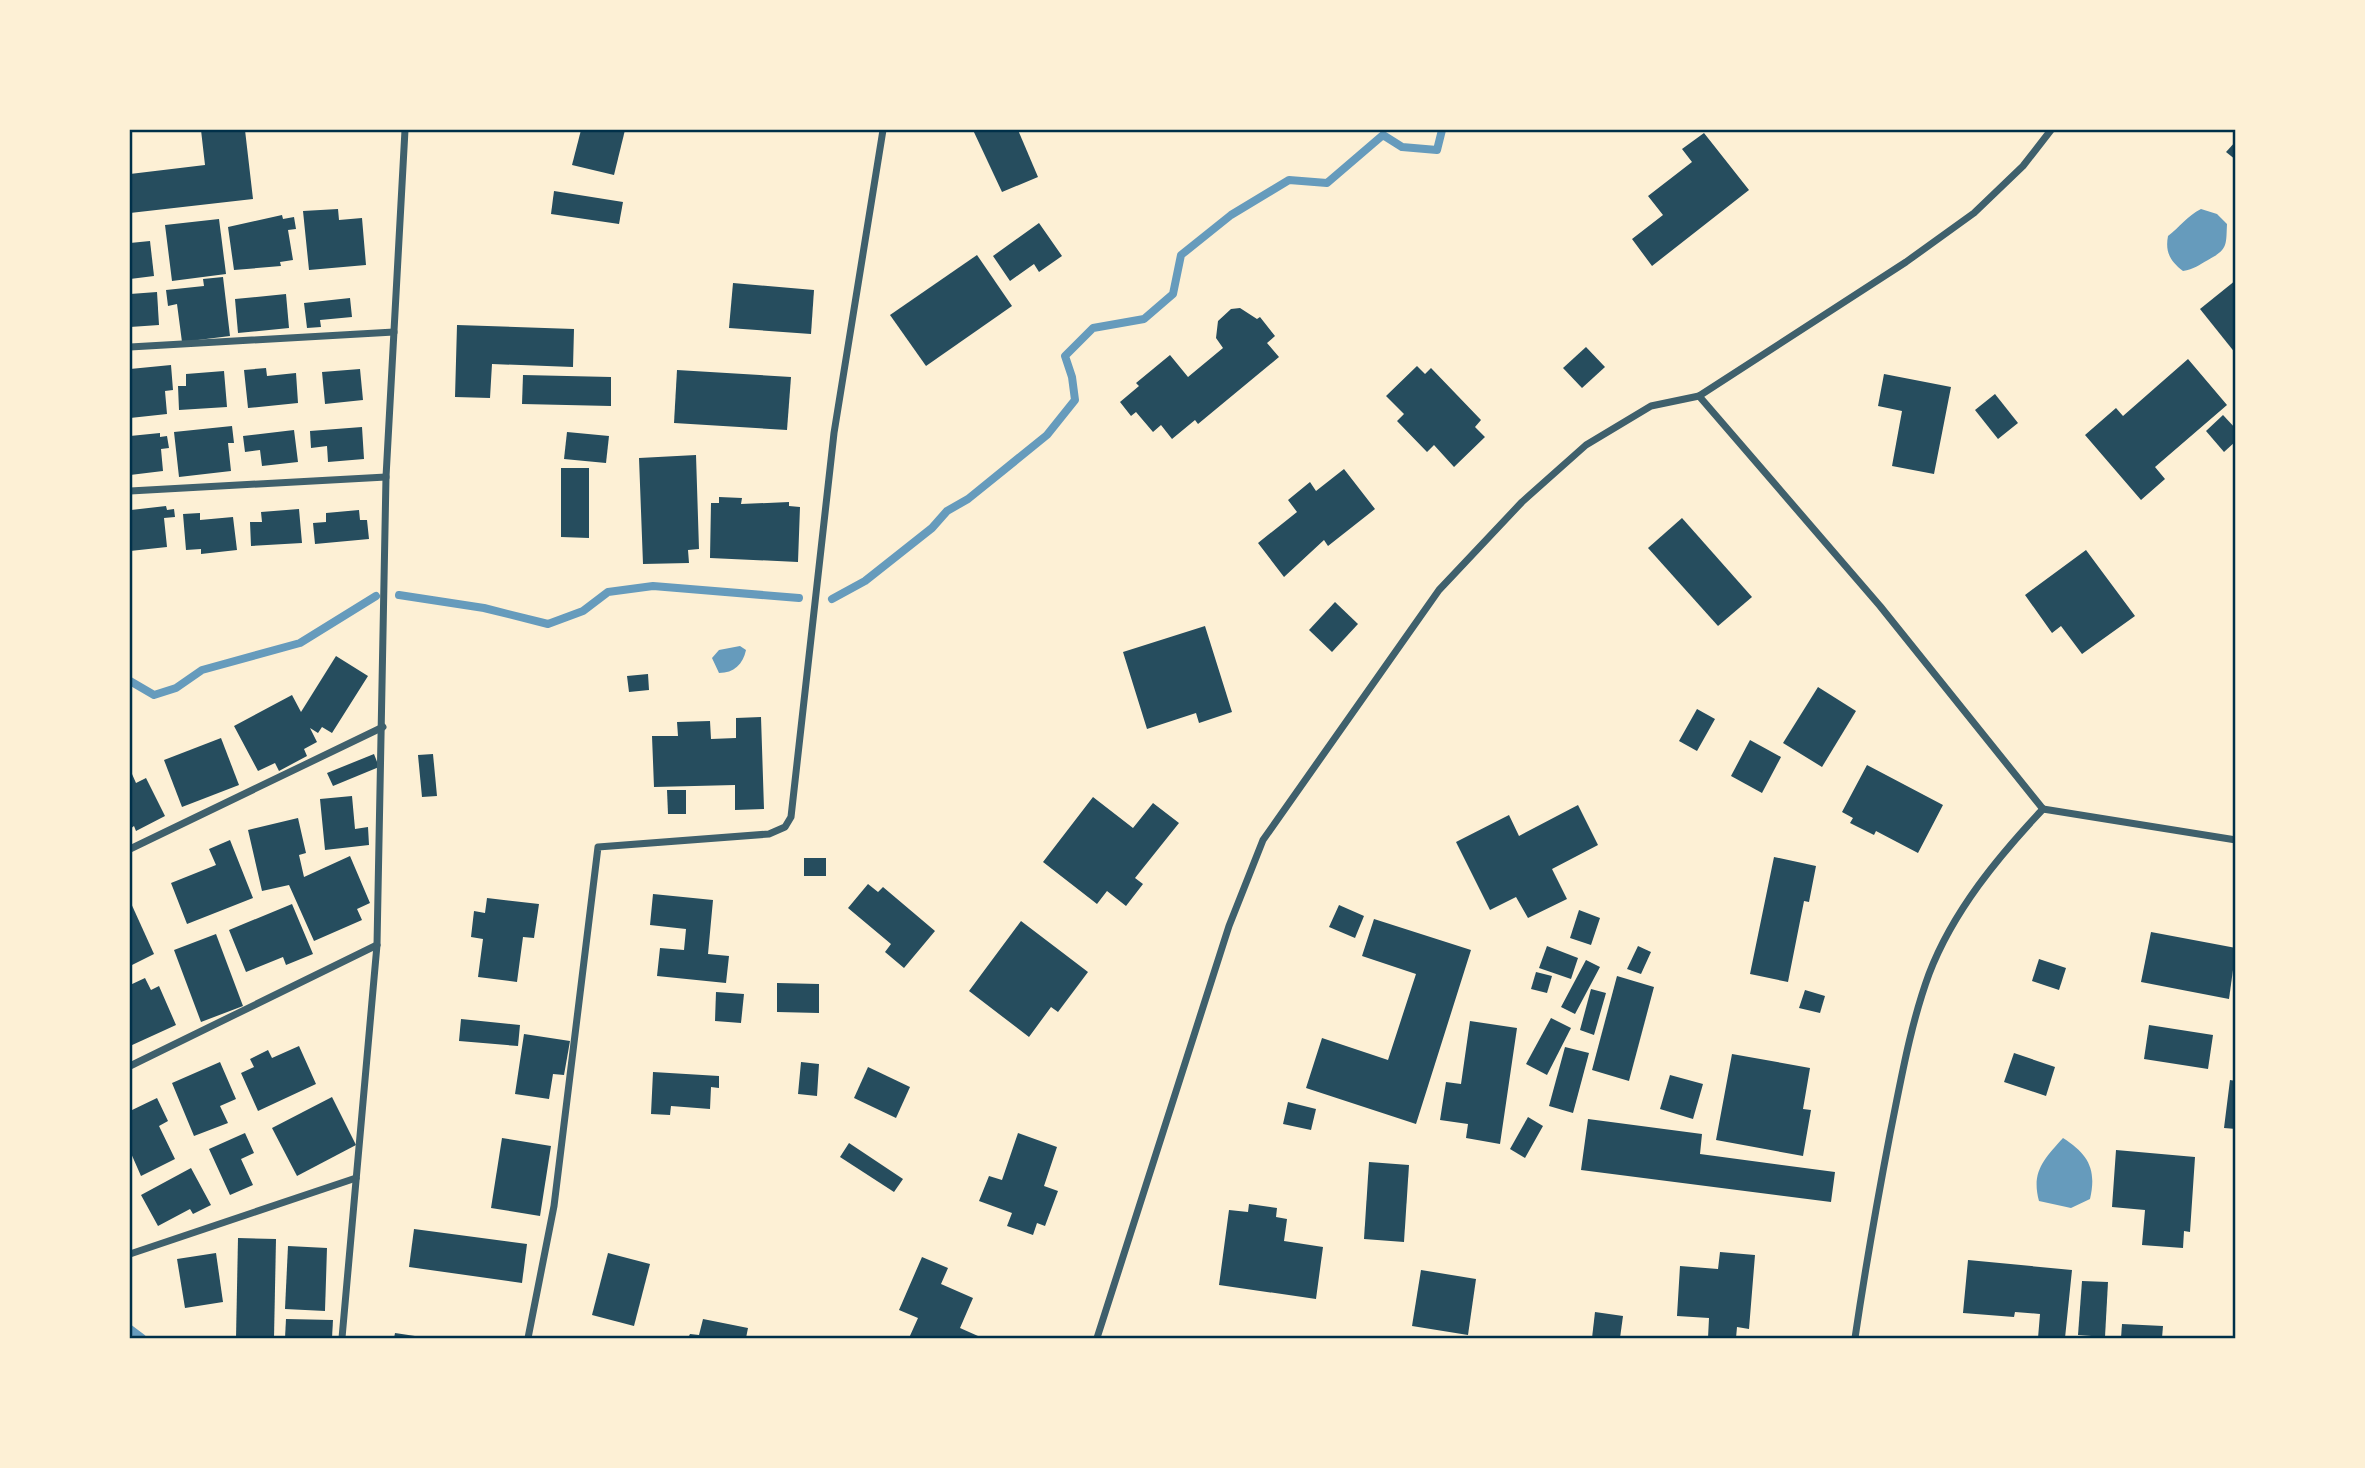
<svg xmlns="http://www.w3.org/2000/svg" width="2365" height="1468" font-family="'Space Grotesk',sans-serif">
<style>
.water{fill:#669bbc}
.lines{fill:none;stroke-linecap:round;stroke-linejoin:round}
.stream{stroke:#669bbc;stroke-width:8}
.building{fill:#264d5e}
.minor{stroke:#3f606c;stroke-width:7}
.neatline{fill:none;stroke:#003049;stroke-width:2.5}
</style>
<rect width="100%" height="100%" fill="#fdf0d5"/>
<g class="water">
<path d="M2201 209 2217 214 2227 224C2226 246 2228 249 2208 260 2199 265 2194 269 2183 271 2170 261 2165 252 2168 236 2180 227 2187 216 2201 209Z"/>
<path d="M740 646 746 650C743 664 734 673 719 673L712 658 719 650Z"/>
<path d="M2063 1138C2088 1154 2097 1169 2090 1199L2071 1208 2039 1201C2031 1172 2044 1159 2063 1138Z"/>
</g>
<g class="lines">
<g class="stream">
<path d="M399 595 484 608 548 624 583 611 608 592 653 586 799 598"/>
<path d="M832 599 865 581 932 528 947 511 968 499 1047 435 1075 400 1072 377 1065 356 1093 328 1144 319 1173 294 1181 255 1231 215 1289 180 1327 183 1383 135 1402 147 1437 150 1442 130"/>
<path d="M130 681 154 695 176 688 202 670 300 643 376 596"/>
<path d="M130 1329 142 1338"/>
</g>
</g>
<g class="building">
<path d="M201 130H245L253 199 130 213V174L205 165Z"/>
<path d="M581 130H625L614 175 572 165Z"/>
<path d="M973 130H1018L1038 177 1002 192Z"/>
<path d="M1704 133 1749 190 1652 266 1632 239 1663 215 1648 196 1692 162 1682 149Z"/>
<path d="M2236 141V160L2226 152Z"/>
<path d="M554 191 623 202 619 224 551 214Z"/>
<path d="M338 209 339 220 362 218 366 265 309 270 303 211Z"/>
<path d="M282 215 283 219 294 217 296 229 288 230 293 260 280 262 281 266 234 270 228 227Z"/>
<path d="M219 219 226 274 172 281 165 225Z"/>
<path d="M1039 223 1062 256 1039 272 1034 264 1010 281 993 256Z"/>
<path d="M150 241 154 276 130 279V243Z"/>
<path d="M977 255 1012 306 926 366 890 315Z"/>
<path d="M223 277 230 336 182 342 177 304 168 306 166 290 204 286 203 279Z"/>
<path d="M2236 280V354L2200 309Z"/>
<path d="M733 283 814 290 811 334 729 328Z"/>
<path d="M157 292 159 325 130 327V294Z"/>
<path d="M286 294 289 328 238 333 235 299Z"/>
<path d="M350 298 352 317 320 320 321 327 307 328 304 303Z"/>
<path d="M1240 308 1257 319 1260 317 1275 336 1267 343 1279 357 1198 424 1195 420 1172 439 1161 425 1153 432 1136 412 1131 416 1120 402 1139 386 1136 383 1170 355 1188 377 1223 348 1216 338 1218 321 1231 309Z"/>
<path d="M457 325 574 329 573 367 492 364 490 398 455 397Z"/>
<path d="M1586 347 1605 367 1582 388 1563 368Z"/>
<path d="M2188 359 2227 405 2155 467 2165 479 2141 500 2085 435 2116 408 2123 416Z"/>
<path d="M171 365 173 390 165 391 167 414 130 418V369Z"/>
<path d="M1417 366 1425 374 1431 368 1481 420 1475 427 1485 437 1454 467 1434 445 1427 452 1397 421 1404 414 1386 396Z"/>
<path d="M266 368 267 376 296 373 298 403 248 408 244 370Z"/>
<path d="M360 369 363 400 325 404 322 372Z"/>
<path d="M677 370 791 377 787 430 674 423Z"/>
<path d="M224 371 227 407 179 410 178 386H186V374Z"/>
<path d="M1884 374 1951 387 1934 474 1892 466 1902 411 1878 406Z"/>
<path d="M523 375 611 377V406L522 404Z"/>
<path d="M1995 394 2018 423 1998 439 1975 410Z"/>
<path d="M2223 415 2236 429V441L2224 452 2206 431Z"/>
<path d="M232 426 234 443H228L231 471 179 477 174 432Z"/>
<path d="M362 427 364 459 328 462 327 446 311 448 310 431Z"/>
<path d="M294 430 298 462 262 466 260 450 245 452 243 436Z"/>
<path d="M567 432 609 436 606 463 564 459Z"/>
<path d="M160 433V437L167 436 169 448 161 449 163 471 130 475V436Z"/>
<path d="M696 455 699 549 688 550 689 563 643 564 639 458Z"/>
<path d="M561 468H589V538L561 537Z"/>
<path d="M1344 469 1375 509 1328 546 1324 540 1284 577 1258 543 1297 512 1288 500 1310 482 1316 491Z"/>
<path d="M719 497 742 498 741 504 789 502V506L800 507 798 562 710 558 711 503H719Z"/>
<path d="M166 506 167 510 174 509 175 517 164 518 167 547 130 551 131 510Z"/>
<path d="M299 509 302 543 251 546 250 522H262L261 512Z"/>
<path d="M359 510 360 520H367L369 539 315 544 313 523 326 522V513Z"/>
<path d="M200 513V520L233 517 237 550 201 554V549L186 550 183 514Z"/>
<path d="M1682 518 1752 597 1718 626 1648 548Z"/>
<path d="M2086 550 2135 616 2082 654 2061 626 2052 633 2025 595Z"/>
<path d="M1335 602 1358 624 1332 652 1309 630Z"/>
<path d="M1205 626 1232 712 1199 723 1196 713 1147 729 1123 652Z"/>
<path d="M336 656 368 676 332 733 322 727 318 733 310 728 317 742 304 749 307 756 279 771 275 763 258 771 234 726 292 695 301 712Z"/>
<path d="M648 674 649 690 629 692 627 676Z"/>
<path d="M1818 687 1856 711 1822 767 1783 743Z"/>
<path d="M1697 709 1715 719 1697 751 1679 741Z"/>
<path d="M761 717 764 809 735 810V785L654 787 652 736H678L677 722 710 721 711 739 736 738V718Z"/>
<path d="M221 738 239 785 182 807 164 760Z"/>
<path d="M1750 740 1781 757 1762 793 1731 776Z"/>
<path d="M374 754 379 767 333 786 327 773Z"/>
<path d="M433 754 437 796 422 797 418 755Z"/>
<path d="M1867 765 1943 805 1918 853 1876 831 1874 835 1850 823 1853 818 1842 812Z"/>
<path d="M132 774 136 783 146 778 165 816 136 831 134 826 130 829Z"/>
<path d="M667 790H686V814H668Z"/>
<path d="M352 796 355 829 368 827 369 845 325 850 320 799Z"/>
<path d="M1093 797 1133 828 1153 803 1179 823 1135 878 1143 884 1126 906 1107 891 1097 904 1043 862Z"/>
<path d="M1578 805 1598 845 1552 869 1567 899 1528 918 1516 897 1490 910 1456 842 1509 815 1519 836Z"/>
<path d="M298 818 306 853 299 855 304 877 350 856 370 903 357 909 362 920 314 941 289 885 262 891 248 830Z"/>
<path d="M230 840 253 898 187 924 171 883 216 865 209 849Z"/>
<path d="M1774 857 1816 866 1809 902 1804 901 1788 982 1750 974Z"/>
<rect x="804" y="858" width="22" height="18"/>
<path d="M868 884 878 892 883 887 935 931 904 968 885 952 891 944 848 908Z"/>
<path d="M653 894 713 900 708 954 729 956 726 983 657 976 660 948 684 950 686 929 650 925Z"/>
<path d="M487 898 539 904 534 938 523 937 517 982 478 977 483 939 471 937 474 911 485 913Z"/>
<path d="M130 901 154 954 130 966Z"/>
<path d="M292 904 313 954 286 965 283 957 246 972 229 930Z"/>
<path d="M1339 905 1364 916 1355 938 1329 927Z"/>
<path d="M1579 910 1600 918 1591 945 1570 938Z"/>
<path d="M1374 919 1471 950 1416 1124 1306 1088 1322 1038 1388 1060 1416 974 1362 956Z"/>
<path d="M1021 921 1088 972 1058 1012 1051 1007 1029 1037 969 991Z"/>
<path d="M2151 932 2236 948 2229 999 2141 982Z"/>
<path d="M216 934 243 1006 201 1022 174 950Z"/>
<path d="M1547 946 1578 958 1571 979 1539 968Z"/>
<path d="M1638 946 1651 952 1641 974 1627 969Z"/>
<path d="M2039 959 2066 968 2059 990 2032 981Z"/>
<path d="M1586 960 1600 967 1575 1014 1561 1007Z"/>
<path d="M1536 972 1552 976 1547 993 1531 989Z"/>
<path d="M1617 976 1654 987 1629 1081 1592 1070Z"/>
<path d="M145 978 151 990 159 986 176 1025 130 1046V985Z"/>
<path d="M777 983 819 984V1013L777 1012Z"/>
<path d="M1591 989 1606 993 1594 1035 1580 1030Z"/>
<path d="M1805 990 1825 996 1820 1013 1799 1008Z"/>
<path d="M716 992 744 994 741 1023 715 1021Z"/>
<path d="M1551 1018 1571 1028 1547 1075 1526 1064Z"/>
<path d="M461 1019 520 1025 518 1046 459 1041Z"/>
<path d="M1470 1021 1517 1028 1500 1144 1466 1138 1468 1124 1440 1120 1446 1082 1461 1084Z"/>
<path d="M2149 1025 2213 1035 2208 1069 2144 1059Z"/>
<path d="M524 1034 570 1041 564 1075 553 1074 549 1099 515 1094Z"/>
<path d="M299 1046 316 1084 258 1111 241 1073 254 1067 250 1059 268 1050 272 1058Z"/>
<path d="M1565 1047 1589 1053 1573 1113 1549 1106Z"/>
<path d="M2014 1053 2055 1067 2046 1096 2004 1082Z"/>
<path d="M1732 1054 1810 1068 1803 1109 1811 1110 1803 1156 1716 1140Z"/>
<path d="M220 1062 236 1099 220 1106 228 1123 194 1136 172 1083Z"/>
<path d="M801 1062 819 1064 817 1096 798 1094Z"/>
<path d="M868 1067 910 1087 896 1118 854 1098Z"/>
<path d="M653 1072 719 1076V1088L711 1087 710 1109 671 1106 670 1115 651 1114Z"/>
<path d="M1670 1075 1703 1084 1693 1119 1660 1109Z"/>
<path d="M2230 1080 2236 1081V1129L2224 1128Z"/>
<path d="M332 1097 356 1145 297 1176 272 1128Z"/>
<path d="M157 1098 168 1121 159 1126 175 1159 141 1176 130 1151V1111Z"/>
<path d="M1288 1102 1316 1109 1311 1130 1283 1124Z"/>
<path d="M1528 1117 1543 1126 1525 1158 1510 1149Z"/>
<path d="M1588 1119 1702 1134 1700 1154 1835 1172 1831 1202 1581 1170Z"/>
<path d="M245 1133 254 1153 241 1159 253 1185 230 1195 209 1149Z"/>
<path d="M1018 1133 1057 1147 1044 1186 1058 1191 1045 1226 1037 1223 1033 1235 1007 1226 1012 1213 979 1201 989 1176 1002 1180Z"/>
<path d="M502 1138 551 1146 540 1216 491 1208Z"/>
<path d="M849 1143 903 1179 894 1192 840 1157Z"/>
<path d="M2116 1150 2195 1157 2190 1232 2184 1231 2183 1248 2142 1245 2145 1210 2112 1207Z"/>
<path d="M1369 1162 1409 1165 1404 1242 1364 1239Z"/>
<path d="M191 1168 211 1205 193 1214 190 1209 158 1226 141 1195Z"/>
<path d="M1249 1204 1277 1208 1276 1217 1287 1219 1284 1241 1323 1247 1316 1299 1219 1285 1229 1210 1248 1212Z"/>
<path d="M414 1229 527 1244 522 1283 409 1267Z"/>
<path d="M238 1238 276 1239 274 1338H236Z"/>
<path d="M288 1246 327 1248 325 1311 285 1309Z"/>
<path d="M1720 1252 1755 1255 1749 1329 1737 1327 1736 1338H1708L1709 1318 1677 1316 1680 1266 1718 1269Z"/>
<path d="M216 1253 223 1302 185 1308 177 1259Z"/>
<path d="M608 1253 650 1264 634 1326 592 1315Z"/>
<path d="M922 1257 948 1268 941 1284 973 1298 960 1328 978 1336 977 1338H909L918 1318 899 1310Z"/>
<path d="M1968 1260 2072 1270 2065 1338H2038L2040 1314 2015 1312 2014 1317 1963 1313Z"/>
<path d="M1421 1270 1476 1279 1468 1335 1412 1326Z"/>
<path d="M2082 1281 2108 1282 2105 1337 2078 1335Z"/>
<path d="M1595 1312 1623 1316 1620 1338H1592Z"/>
<path d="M286 1319 333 1320 332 1338H285Z"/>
<path d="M703 1319 748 1328 746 1338H688L690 1334 699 1335Z"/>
<path d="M2122 1324 2163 1326 2162 1338H2121Z"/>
<path d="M395 1333 415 1336 414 1338H394Z"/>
</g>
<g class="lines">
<g class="minor">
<path d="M130 347 394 332"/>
<path d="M1699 396 1880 606 2043 809"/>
<path d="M130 491 386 477"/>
<path d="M2043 809 2236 840"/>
<path d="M130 849 383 727"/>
<path d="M130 1066 377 945"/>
<path d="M130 1254 356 1178"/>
<path d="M342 1338 377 945 386 477 405 130"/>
<path d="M528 1338 554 1206 598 847 769 834 785 827 791 817 834 433 883 130"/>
<path d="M1097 1338 1229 926 1263 840 1439 590 1522 502 1586 445 1651 406 1699 396 1906 262 1974 213 2023 166 2051 130"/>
<path d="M1855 1338C1865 1270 1877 1202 1890 1134 1901 1080 1910 1026 1929 974 1953 911 1998 857 2043 809"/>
</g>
</g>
<rect width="2365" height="1468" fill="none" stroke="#fdf0d5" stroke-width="262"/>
<rect x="131" y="131" width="2103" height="1206" class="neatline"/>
</svg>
